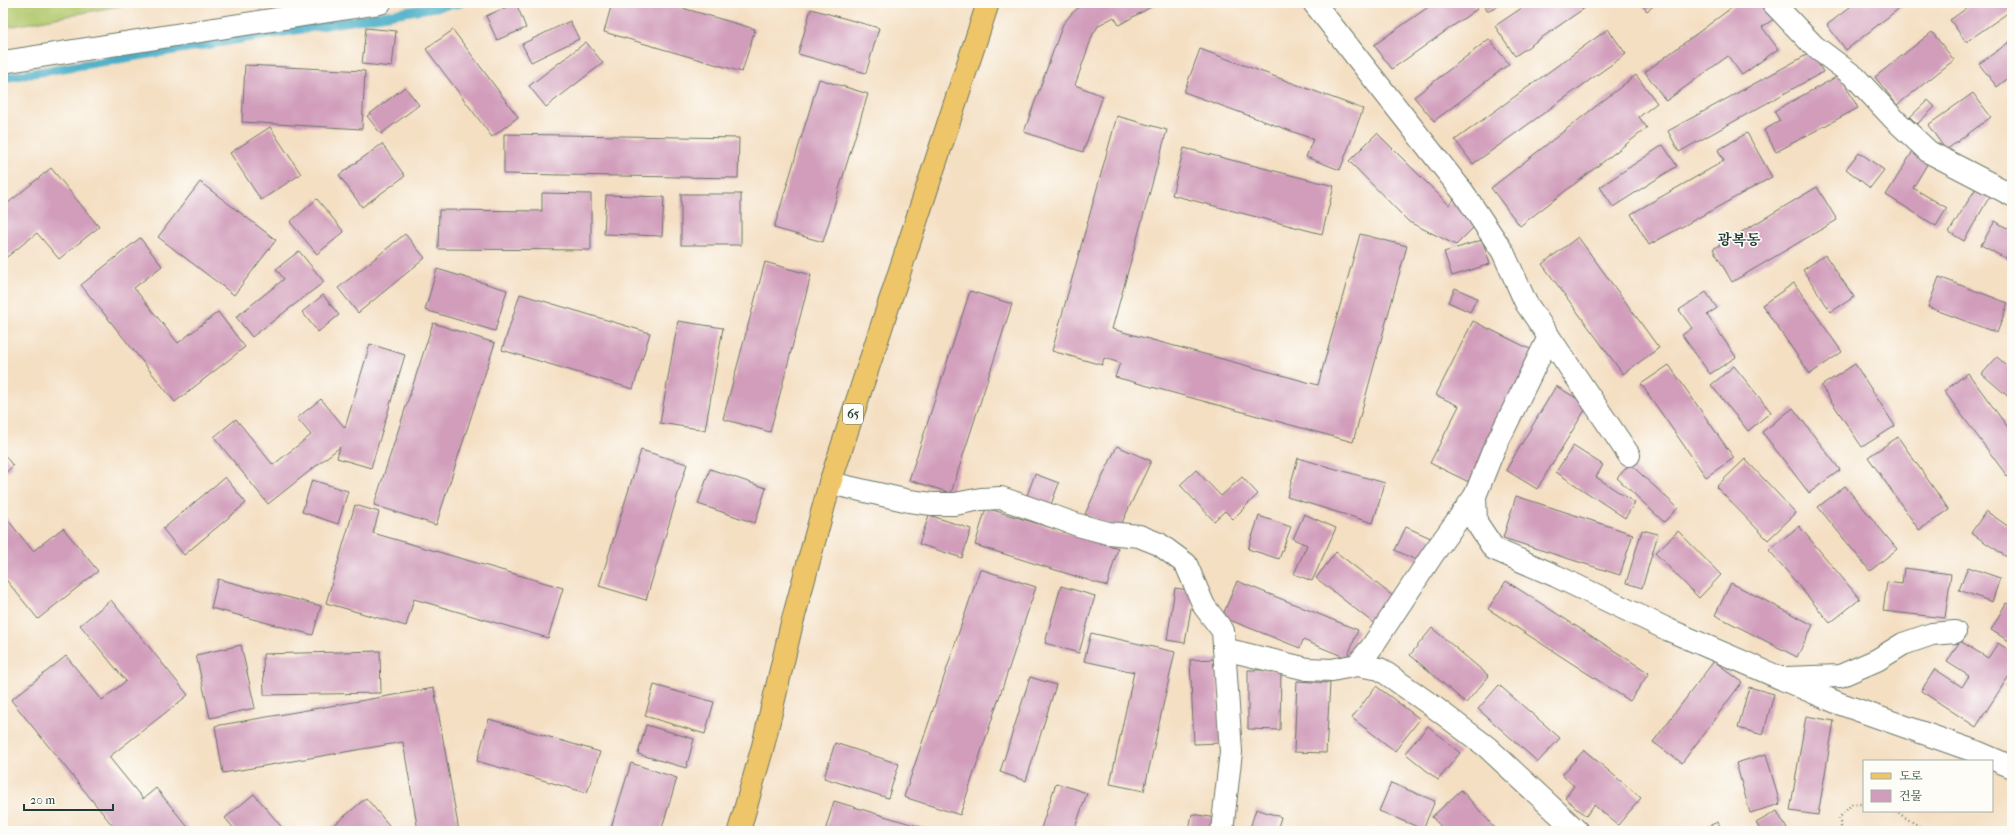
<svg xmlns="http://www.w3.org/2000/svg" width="2015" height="834" font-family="'IM FELL French Canon','Noto Serif KR',serif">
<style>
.green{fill:#b1c76b;stroke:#688250}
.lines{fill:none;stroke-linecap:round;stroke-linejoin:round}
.stream{stroke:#48aec8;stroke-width:9}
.building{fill:#d19dbb}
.minor-casing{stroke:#6a7666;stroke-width:24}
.primary-casing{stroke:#6a7666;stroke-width:24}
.path{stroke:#6a7666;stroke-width:2.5;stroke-dasharray:1 3;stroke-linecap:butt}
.minor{stroke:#fff;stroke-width:22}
.primary{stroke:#eec569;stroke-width:22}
.labels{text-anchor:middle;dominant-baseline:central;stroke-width:3.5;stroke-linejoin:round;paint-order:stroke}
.shield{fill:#fdfcf7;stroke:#62766e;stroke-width:1}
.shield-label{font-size:12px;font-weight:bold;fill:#1f3d34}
.quarter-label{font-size:15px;font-weight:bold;fill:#1f3d34;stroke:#fdfcf7}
</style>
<rect width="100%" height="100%" fill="#fdfcf7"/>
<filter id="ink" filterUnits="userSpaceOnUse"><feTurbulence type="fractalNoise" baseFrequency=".025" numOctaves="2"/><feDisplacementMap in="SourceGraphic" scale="8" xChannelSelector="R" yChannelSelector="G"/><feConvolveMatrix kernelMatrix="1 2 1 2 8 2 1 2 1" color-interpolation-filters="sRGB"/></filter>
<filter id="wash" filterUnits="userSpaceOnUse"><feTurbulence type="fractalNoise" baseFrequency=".012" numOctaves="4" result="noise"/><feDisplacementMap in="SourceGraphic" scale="16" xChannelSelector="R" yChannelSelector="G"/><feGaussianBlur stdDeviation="0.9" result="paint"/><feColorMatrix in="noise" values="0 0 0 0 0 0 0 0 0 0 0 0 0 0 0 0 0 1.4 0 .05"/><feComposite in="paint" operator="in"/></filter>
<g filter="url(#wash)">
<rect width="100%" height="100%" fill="#f4dfc3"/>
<path class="green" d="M3 3H135L3 28Z"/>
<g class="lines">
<path class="stream" d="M3 78 460 3"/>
</g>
<g id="blocks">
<g class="building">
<path d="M516 3 526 28 497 40 486 16Z"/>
<path d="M612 3H665L755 29 742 72 604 32Z"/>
<path d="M1084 3H1158L1119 25 1114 17 1099 25 1093 34 1075 85 1103 96 1083 152 1024 132 1063 24 1072 13Z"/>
<path d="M1434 3H1473L1477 9 1392 69 1374 45Z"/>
<path d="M1483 3H1504L1487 11Z"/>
<path d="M1529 3H1592L1515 56 1495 26Z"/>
<path d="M1640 3H1657L1647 11Z"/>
<path d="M1738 3H1763L1774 19 1762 27 1778 49 1742 75 1728 56 1666 101 1645 72Z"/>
<path d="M1855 3H1900L1902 6 1846 50 1827 25Z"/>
<path d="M1974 3H2012V10L1966 42 1950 20Z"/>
<path d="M811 9 879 28 866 73 798 54Z"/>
<path d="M570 21 579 39 531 62 522 44Z"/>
<path d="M366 28 396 31 392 67 362 64Z"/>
<path d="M1608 29 1626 54 1473 164 1455 140Z"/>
<path d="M453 30 518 117 492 137 426 49Z"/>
<path d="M1932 32 1954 60 1897 105 1875 77Z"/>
<path d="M1489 39 1509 64 1434 121 1414 97Z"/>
<path d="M2012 40V75L1997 87 1979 64Z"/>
<path d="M586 42 603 63 546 107 529 86Z"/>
<path d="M1200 49 1363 109 1340 170 1306 157 1313 139 1184 92Z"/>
<path d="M1812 52 1823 72 1679 152 1668 131Z"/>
<path d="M245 65 365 71 362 129 242 122Z"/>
<path d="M1636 75 1657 103 1639 117 1647 128 1520 226 1491 188Z"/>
<path d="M1840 75 1858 108 1776 152 1764 130 1780 121 1774 111Z"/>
<path d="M819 79 868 94 823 242 774 228Z"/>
<path d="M405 87 419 105 381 134 367 116Z"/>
<path d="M1973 93 1991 117 1946 150 1928 125Z"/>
<path d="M1928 100 1935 107 1917 124 1910 117Z"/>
<path d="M1117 116 1167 130 1112 329 1318 385 1360 234 1407 246 1353 442 1115 377 1120 363 1104 358 1102 365 1052 351Z"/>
<path d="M270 127 301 174 261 200 230 153Z"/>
<path d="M1377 133 1449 205 1455 198 1479 222 1456 245 1409 222 1349 161Z"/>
<path d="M1747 133 1772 177 1649 245 1631 214 1724 161 1718 150Z"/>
<path d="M504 134 739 138 738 178 504 174Z"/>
<path d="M382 144 405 176 362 207 339 175Z"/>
<path d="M1663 145 1677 166 1613 207 1600 187Z"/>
<path d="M1184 148 1334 186 1322 234 1172 195Z"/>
<path d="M1913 151 1929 161 1913 188 1947 208 1936 226 1886 195Z"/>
<path d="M1859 152 1884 170 1870 188 1846 169Z"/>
<path d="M51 168 99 227 59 259 37 233 3 260V207Z"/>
<path d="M200 182 276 240 234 295 158 237Z"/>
<path d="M1817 187 1837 220 1732 282 1713 249Z"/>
<path d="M1976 188 1990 196 1964 241 1949 232Z"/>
<path d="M542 193 591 194V250L438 249 439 210 542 211Z"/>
<rect x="681" y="194" width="60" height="51"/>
<path d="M606 195 664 197 662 236 604 234Z"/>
<path d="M317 199 344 232 317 254 290 222Z"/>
<path d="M1995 221 2012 231V262L1981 245Z"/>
<path d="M405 234 425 258 358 313 338 288Z"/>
<path d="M1578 237 1659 348 1623 374 1542 264Z"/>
<path d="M140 238 162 266 134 288 178 343 218 312 245 347 175 402 81 285Z"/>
<path d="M1482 240 1490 264 1452 276 1444 252Z"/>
<path d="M299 251 324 282 252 337 236 317 284 279 276 269Z"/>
<path d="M1825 255 1854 297 1831 312 1803 270Z"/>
<path d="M765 262 811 275 770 432 723 419Z"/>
<path d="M437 269 507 290 495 331 425 310Z"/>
<path d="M1939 277 2008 303 1997 333 1928 307Z"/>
<path d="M1794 283 1842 352 1810 374 1762 305Z"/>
<path d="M1455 288 1477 298 1470 312 1448 302Z"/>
<path d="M970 291 1012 304 951 493 909 480Z"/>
<path d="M1706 292 1717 308 1707 315 1736 357 1710 374 1682 335 1692 328 1679 310Z"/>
<path d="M520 294 650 333 633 389 502 350Z"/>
<path d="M323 295 339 315 318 332 302 312Z"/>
<path d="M678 321 723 328 705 430 660 423Z"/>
<path d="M1473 321 1536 352 1471 483 1430 463 1459 406 1436 395Z"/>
<path d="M433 323 495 343 436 525 374 505Z"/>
<path d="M370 344 405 355 371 468 337 458 340 447 268 504 214 437 236 419 273 465 311 435 297 418 321 399 345 428Z"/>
<path d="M1997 357 2012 370V400L1982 374Z"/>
<path d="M1855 364 1895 426 1862 447 1821 386Z"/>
<path d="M1669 365 1734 458 1706 477 1641 384Z"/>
<path d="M1734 366 1771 412 1748 431 1711 385Z"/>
<path d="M1968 373 2012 433V472L2007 476 1944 391Z"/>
<path d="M1556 386 1588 405 1537 489 1506 470Z"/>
<path d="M1793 408 1840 470 1809 493 1762 432Z"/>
<path d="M1898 437 1949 510 1919 530 1868 457Z"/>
<path d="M1117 446 1151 461 1119 529 1085 514Z"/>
<path d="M1573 446 1603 465 1596 477 1635 503 1625 518 1556 472Z"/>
<path d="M641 450 687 464 646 600 599 586Z"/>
<path d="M3 453 13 466 3 475Z"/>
<path d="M1298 458 1385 483 1373 523 1287 497Z"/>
<path d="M1745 459 1796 513 1768 540 1716 487Z"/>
<path d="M1630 464 1678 508 1664 522 1617 478Z"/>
<path d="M710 469 766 488 755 523 698 504Z"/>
<path d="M1196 470 1221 496 1242 477 1258 494 1233 519 1225 511 1214 521 1180 485Z"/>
<path d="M1035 474 1059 483 1050 507 1026 498Z"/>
<path d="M225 477 246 503 184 555 163 529Z"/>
<path d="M312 480 348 491 338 524 302 512Z"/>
<path d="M1845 486 1897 549 1870 571 1818 507Z"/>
<path d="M1516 496 1633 534 1620 575 1503 538Z"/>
<path d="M355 505 379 512 373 533 563 588 548 638 414 599 406 626 326 603Z"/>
<path d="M986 508 1118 548 1107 586 975 545Z"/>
<path d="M1986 511 2012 529V550L2007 557 1971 533Z"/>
<path d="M3 514 33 551 63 528 98 571 38 619 3 576Z"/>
<path d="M1304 514 1336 528 1312 581 1294 574 1307 545 1293 539Z"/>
<path d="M929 515 971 529 962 558 919 544Z"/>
<path d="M1259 516 1291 527 1279 559 1248 549Z"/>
<path d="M1799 526 1860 599 1830 623 1769 550Z"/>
<path d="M1406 527 1435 540 1424 564 1395 550Z"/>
<path d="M1642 530 1658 534 1642 588 1626 583Z"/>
<path d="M1678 531 1721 575 1699 598 1655 553Z"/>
<path d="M1336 552 1398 600 1377 626 1316 578Z"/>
<path d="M1968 567 2000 578 1992 602 1959 590Z"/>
<path d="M1904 568 1951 574 1945 618 1883 611 1887 582 1902 584Z"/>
<path d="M980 569 1036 587 960 815 904 797Z"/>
<path d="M218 579 321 606 313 635 211 608Z"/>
<path d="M1237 581 1358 630 1347 658 1303 640 1300 648 1222 617Z"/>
<path d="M1506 581 1649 673 1630 701 1488 609Z"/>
<path d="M1731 583 1813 625 1797 657 1715 615Z"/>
<path d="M1061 586 1095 596 1079 653 1045 643Z"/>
<path d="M1175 588 1194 591 1185 643 1167 640Z"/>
<path d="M111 600 188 695 109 757 143 799 156 788 191 831H117L11 700 66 656 102 700 126 681 80 625Z"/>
<path d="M2006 603 2012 606V643L1991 630Z"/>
<path d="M1432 628 1489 676 1466 703 1410 655Z"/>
<path d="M1091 633 1175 652 1144 791 1110 784 1134 672 1084 661Z"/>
<path d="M1960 641 1988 658 1998 643 2012 652V671L1976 727 1921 691 1935 669 1962 687 1969 676 1947 662Z"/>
<path d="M241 645 255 708 210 718 196 655Z"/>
<path d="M380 651 381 693 264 695 263 654Z"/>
<path d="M1217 659 1220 743 1194 744 1190 660Z"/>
<path d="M1714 661 1742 682 1682 763 1653 742Z"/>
<path d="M1248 670H1281L1280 730 1248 729Z"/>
<path d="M1030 677 1056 685 1026 781 1000 772Z"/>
<path d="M1297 681 1330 683 1326 753 1294 752Z"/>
<path d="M2012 681V690L2008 687Z"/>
<path d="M654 685 714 702 705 734 645 716Z"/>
<path d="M1499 685 1560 738 1538 762 1478 709Z"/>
<path d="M1376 686 1420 719 1395 751 1352 718Z"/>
<path d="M1749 687 1774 694 1763 735 1738 728Z"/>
<path d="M434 688 459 831H418L403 742 223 773 215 726Z"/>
<path d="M1806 716 1834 721 1818 815 1790 811Z"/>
<path d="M489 719 600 752 587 793 477 761Z"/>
<path d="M646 725 694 739 686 768 638 754Z"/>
<path d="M1428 726 1460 753 1438 780 1405 753Z"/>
<path d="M835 743 899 764 888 798 824 778Z"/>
<path d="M1584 750 1641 798 1618 825 1594 805 1586 816 1565 798 1574 786 1562 775Z"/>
<path d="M1766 754 1780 804 1750 813 1736 763Z"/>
<path d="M631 763 677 778 661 831H610Z"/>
<path d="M1056 783 1087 793 1074 831H1040Z"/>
<path d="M1391 783 1435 801 1423 829 1379 811Z"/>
<path d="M1461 790 1498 831H1445L1432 817Z"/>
<path d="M254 794 285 831H236L225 818Z"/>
<path d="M366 798 394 831H327Z"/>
<path d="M834 801 934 831H825Z"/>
<path d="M1256 809 1281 817 1277 831H1249Z"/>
<path d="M1777 811 1788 831H1761L1756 823Z"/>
<path d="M1192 814 1216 818 1214 831H1189Z"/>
<path d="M1718 822 1722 831H1696Z"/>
</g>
</g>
</g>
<g filter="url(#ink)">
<use href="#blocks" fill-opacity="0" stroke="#6a7666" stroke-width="1"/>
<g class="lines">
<g class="minor-casing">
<g id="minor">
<path d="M1314 3 1463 192 1503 252 1526 303 1629 455"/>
<path d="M1773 3 1814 46 1855 77 1894 119 1929 152 2012 195"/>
<path d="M3 62 380 3"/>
<path d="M1549 337 1493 451 1475 496 1476 522 1494 549 1556 576 1669 630 1838 703 1977 752 2012 767"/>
<path d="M830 483 909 501 932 504H955L981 499 1001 498 1078 525 1108 533 1139 536 1159 544 1186 564 1204 606 1223 631 1231 752 1222 831"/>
<path d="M1224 649 1307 669 1332 670 1357 665 1371 648 1433 554 1475 496"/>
<path d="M1357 665 1380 669 1434 707 1487 747 1577 831"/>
<path d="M1786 678 1840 676 1877 660 1903 644 1932 634 1955 632"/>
</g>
</g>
<g class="primary-casing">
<path id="primary" d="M739 831 763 746 792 623 830 483 988 3"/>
</g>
<g class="path">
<path d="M1895 811 1927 831"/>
<path d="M1842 831 1839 818 1852 804H1864"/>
</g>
<use href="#minor" class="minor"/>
<use href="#primary" class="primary"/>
</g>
</g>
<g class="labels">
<rect class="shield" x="843" y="404" width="20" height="20" rx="3"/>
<g class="shield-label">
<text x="853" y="414">65</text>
</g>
<g class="quarter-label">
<text x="1739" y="240">광복동</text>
</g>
</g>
<rect width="2015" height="834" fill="none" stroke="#fdfcf7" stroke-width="16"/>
<rect x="1863" y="760" width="130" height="52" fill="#fdfcf7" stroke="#a4b0a9"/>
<rect x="1871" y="773" width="20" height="6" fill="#eec569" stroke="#a4b0a9"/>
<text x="1899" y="780" font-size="12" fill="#1f3d34">도로</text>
<rect x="1871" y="790" width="20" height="12" fill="#d19dbb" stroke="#a4b0a9"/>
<text x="1899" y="800" font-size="12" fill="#1f3d34">건물</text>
<path d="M24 804v6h89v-6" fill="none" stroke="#1f3d34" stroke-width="2"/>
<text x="30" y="804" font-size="12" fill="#1f3d34" stroke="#fdfcf7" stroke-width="3" paint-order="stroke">20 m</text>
</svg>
